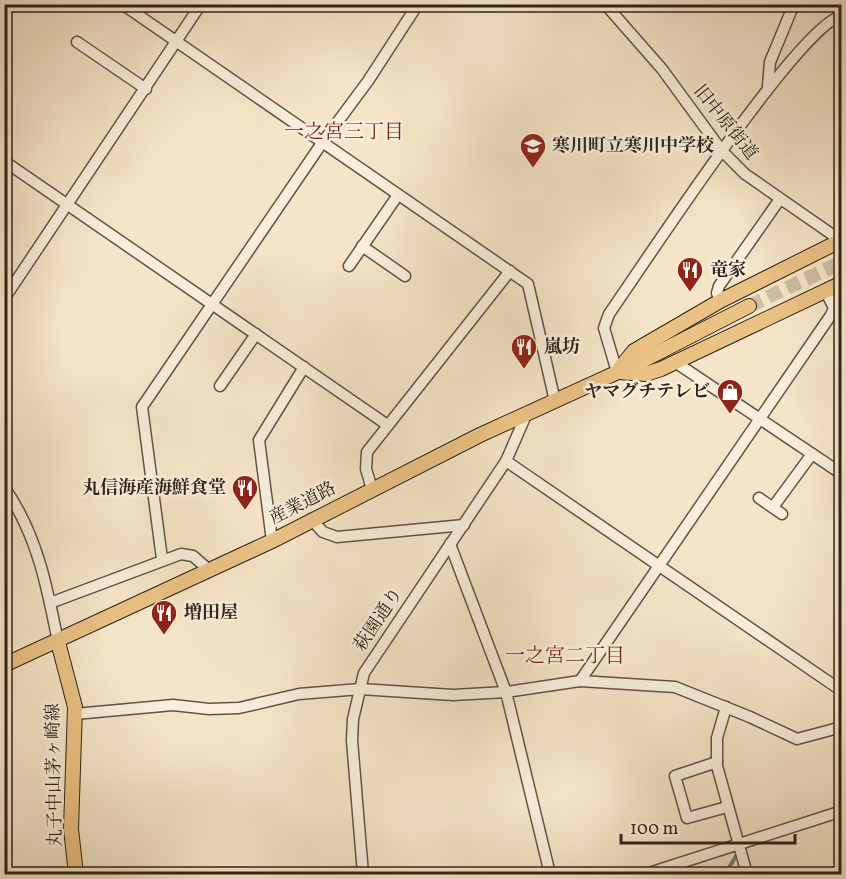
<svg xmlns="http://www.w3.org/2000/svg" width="846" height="879" font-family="Vollkorn,'Noto Serif JP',serif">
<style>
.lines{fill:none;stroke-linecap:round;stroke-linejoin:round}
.stream{stroke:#727f7d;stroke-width:4}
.major-tunnel{stroke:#cdbea5;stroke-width:14;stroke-dasharray:14 7;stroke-linecap:butt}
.minor-casing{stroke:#605446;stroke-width:13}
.major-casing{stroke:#2e231b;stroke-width:16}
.minor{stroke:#f8eedb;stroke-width:10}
.major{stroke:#eac284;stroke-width:14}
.labels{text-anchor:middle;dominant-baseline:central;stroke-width:5;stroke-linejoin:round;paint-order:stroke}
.street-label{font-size:18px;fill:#2e231b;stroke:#f8eedb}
.poi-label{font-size:18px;font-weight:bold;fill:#2e231b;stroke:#f8eedb;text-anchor:start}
.neighbourhood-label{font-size:20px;fill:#7a1f14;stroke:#f8eedb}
</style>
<rect width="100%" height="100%" fill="#f5e5c8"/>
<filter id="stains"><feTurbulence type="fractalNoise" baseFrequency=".00333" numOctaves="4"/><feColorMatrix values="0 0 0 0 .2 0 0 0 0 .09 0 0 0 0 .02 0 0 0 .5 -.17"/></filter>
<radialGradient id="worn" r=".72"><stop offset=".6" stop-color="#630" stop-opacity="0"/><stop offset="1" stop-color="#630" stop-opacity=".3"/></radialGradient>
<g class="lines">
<path class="stream" d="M725 874 738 853"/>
<path class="major-tunnel" d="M749 306 842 262"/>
<g class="minor-casing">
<g id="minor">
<path d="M122 4 528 284 555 401"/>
<path d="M605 4 662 69 722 151 745 174 840 240"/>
<path d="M77 42 146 89"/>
<path d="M768 86 770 62 794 4"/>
<path d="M4 161 386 424"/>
<path d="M362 246 405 276"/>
<path d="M349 266 398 195"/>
<path d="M4 299 201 4"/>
<path d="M720 301 717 293 719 286 780 199"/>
<path d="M675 362 842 474"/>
<path d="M617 372 604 328 609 314C640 270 802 21 842 16"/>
<path d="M220 386 256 334"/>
<path d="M506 461 842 691"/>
<path d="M4 487C37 534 47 586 58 642"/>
<path d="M372 489 366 469 367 452 510 271"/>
<path d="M759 498 782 514"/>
<path d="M773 507 812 454"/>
<path d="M311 519 323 532 337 537 464 525"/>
<path d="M272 541 259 440 304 367"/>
<path d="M450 544 506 692 550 874"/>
<path d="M162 559 142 407 322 143 368 81 418 4"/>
<path d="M50 603 181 554 193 556 209 570"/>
<path d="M580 681 831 315 834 308 825 290"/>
<path d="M726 707 717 738V766L747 874"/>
<path d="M75 714 173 705 209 709 239 708 299 694 360 689 453 695 506 692 580 681 675 687 750 717 797 739 842 727"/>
<path d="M717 762 675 776 687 818 727 807"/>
<path d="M363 874 352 740 353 719 364 673 506 461 527 413"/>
<path d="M646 874 842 811"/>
</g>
</g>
<g class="major-casing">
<g id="major">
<path d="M620 368 634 351 720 301 842 240"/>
<path d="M618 372 646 374 661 369 842 283"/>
<path d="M58 642 75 707 71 829 76 874"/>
<path d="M4 665 272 541 480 435 640 362 749 306"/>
</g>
</g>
<use href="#minor" class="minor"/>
<use href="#major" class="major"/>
</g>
<defs>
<g id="school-pin" transform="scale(1.35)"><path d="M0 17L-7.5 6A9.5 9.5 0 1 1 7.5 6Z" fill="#8f2418" stroke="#f8eedb"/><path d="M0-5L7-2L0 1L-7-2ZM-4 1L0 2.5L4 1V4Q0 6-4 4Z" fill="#fff"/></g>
<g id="restaurant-pin" transform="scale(1.35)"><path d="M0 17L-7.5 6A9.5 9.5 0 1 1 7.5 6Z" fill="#8f2418" stroke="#f8eedb"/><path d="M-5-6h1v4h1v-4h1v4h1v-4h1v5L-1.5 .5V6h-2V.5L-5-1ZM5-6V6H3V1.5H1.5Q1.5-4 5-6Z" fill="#fff"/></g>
<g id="shop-pin" transform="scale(1.35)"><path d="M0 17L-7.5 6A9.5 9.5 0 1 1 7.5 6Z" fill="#8f2418" stroke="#f8eedb"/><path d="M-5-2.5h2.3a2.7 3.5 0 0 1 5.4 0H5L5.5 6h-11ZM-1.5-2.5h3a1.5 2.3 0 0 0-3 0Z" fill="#fff"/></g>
</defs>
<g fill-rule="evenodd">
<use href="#school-pin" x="533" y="146"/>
<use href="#restaurant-pin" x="690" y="270"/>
<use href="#restaurant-pin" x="524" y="347"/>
<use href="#shop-pin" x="730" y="392"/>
<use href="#restaurant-pin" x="245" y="488"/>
<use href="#restaurant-pin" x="164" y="613"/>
</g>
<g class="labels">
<g class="street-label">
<text transform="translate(725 123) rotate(51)">旧中原街道</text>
<text transform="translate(303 504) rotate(-27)">産業道路</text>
<text transform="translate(379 620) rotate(-56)">萩園通り</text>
<text transform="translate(55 775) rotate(-91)">丸子中山茅ヶ崎線</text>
</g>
<g class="poi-label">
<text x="552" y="146">寒川町立寒川中学校</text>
<text x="710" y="270">竜家</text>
<text x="544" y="347">嵐坊</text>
<text x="710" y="392" text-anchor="end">ヤマグチテレビ</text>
<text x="226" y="488" text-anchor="end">丸信海産海鮮食堂</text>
<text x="184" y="613">増田屋</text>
</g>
<g class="neighbourhood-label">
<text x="344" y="133">一之宮三丁目</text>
<text x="565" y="657">一之宮二丁目</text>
</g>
</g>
<rect width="846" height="879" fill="none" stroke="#f5e5c8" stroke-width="24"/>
<rect x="6" y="6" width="834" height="867" fill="none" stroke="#2e231b" stroke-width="3"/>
<rect x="12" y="12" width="822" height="855" fill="none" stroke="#2e231b" stroke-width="1.5"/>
<path d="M621 834v9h174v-9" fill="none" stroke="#2e231b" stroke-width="3"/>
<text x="630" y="834" font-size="18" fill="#2e231b" stroke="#f8eedb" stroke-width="4.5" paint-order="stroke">100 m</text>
<rect width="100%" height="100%" filter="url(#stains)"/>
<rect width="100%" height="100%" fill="url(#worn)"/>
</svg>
